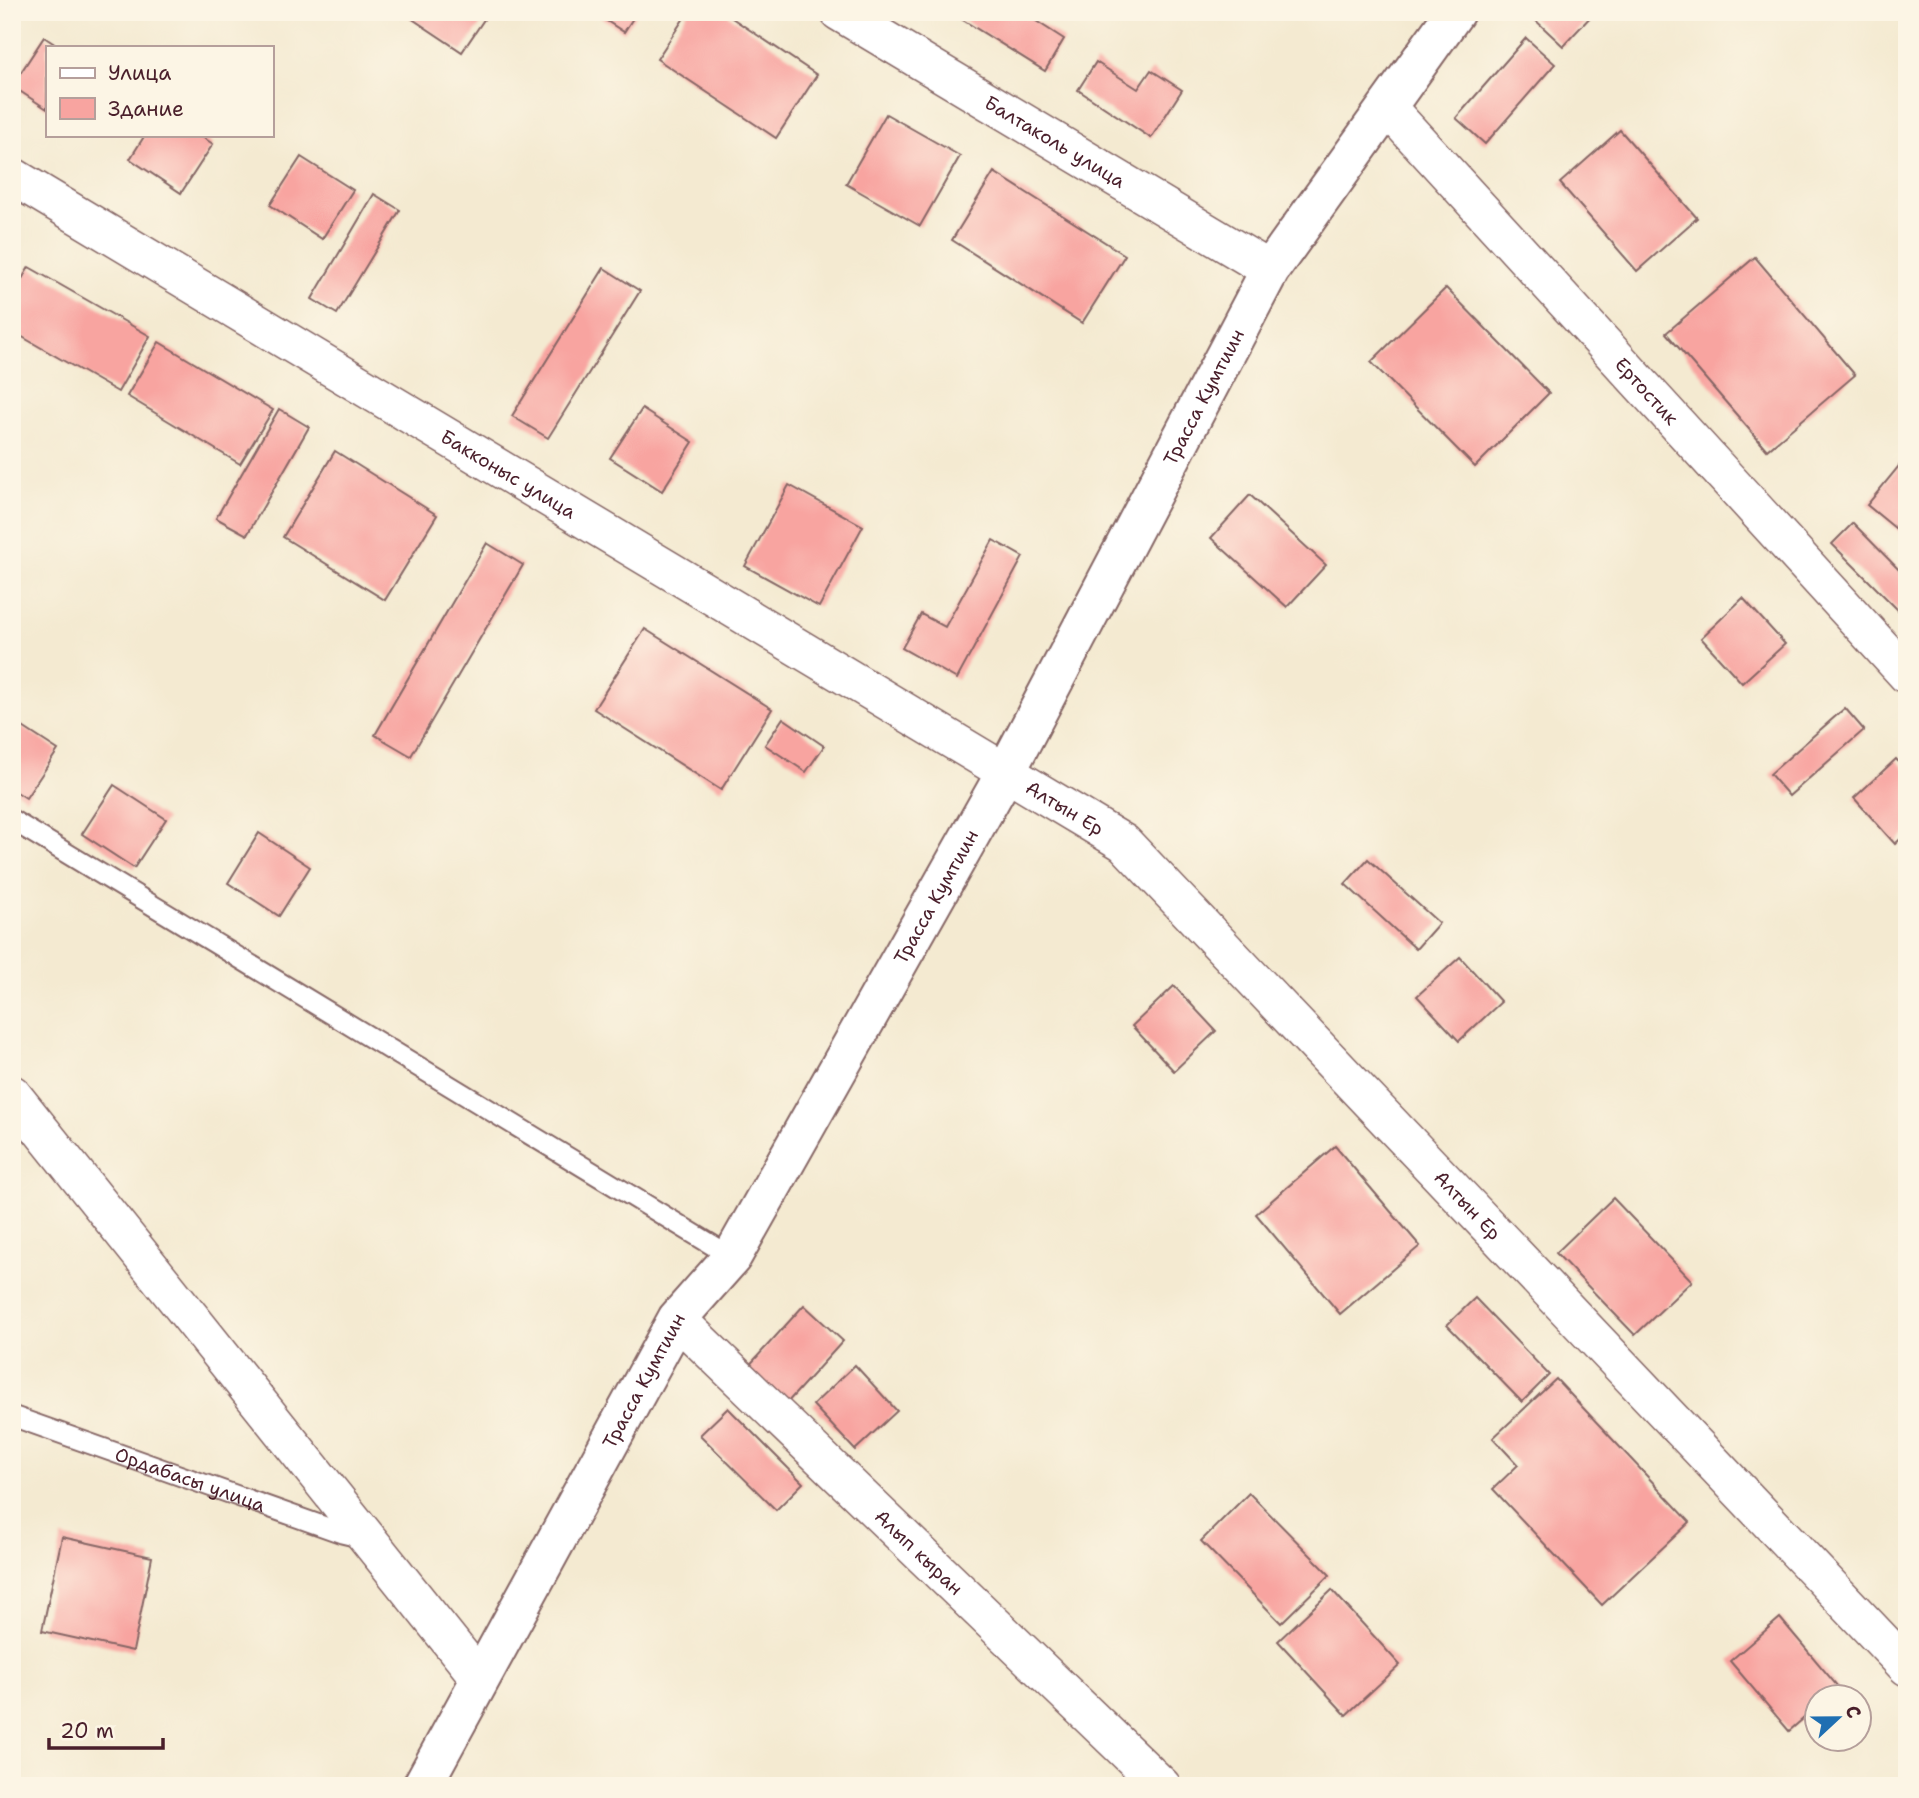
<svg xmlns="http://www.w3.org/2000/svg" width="1919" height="1798" font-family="'Shantell Sans',sans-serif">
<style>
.building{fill:#f8a4a0}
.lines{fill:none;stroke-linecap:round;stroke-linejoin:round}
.service-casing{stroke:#866665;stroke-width:23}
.minor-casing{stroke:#866665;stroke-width:40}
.tertiary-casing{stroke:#866665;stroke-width:42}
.service{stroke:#fff;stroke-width:19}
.minor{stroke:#fff;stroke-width:37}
.tertiary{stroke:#fff;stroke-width:38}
.labels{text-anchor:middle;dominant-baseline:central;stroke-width:7;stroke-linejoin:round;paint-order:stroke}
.street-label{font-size:19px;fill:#4a1f2b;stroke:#fcf5e5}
</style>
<rect width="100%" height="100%" fill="#fcf5e5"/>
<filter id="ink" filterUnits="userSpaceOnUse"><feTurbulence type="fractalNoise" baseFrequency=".0143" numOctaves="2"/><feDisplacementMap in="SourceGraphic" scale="14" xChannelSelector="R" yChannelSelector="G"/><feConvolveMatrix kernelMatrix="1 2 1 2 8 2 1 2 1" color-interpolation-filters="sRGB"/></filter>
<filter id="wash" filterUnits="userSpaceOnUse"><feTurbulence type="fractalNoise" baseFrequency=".00686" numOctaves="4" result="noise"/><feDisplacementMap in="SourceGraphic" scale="28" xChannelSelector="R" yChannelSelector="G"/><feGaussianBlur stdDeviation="1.57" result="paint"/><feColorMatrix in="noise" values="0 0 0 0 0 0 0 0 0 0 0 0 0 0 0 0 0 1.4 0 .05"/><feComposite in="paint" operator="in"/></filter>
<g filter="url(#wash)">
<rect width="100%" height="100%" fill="#f4ead1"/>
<g id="blocks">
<g class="building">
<path d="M402 12H489L462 52Z"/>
<path d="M593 12H637L624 32Z"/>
<path d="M688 12H723L817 75 776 138 657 59Z"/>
<path d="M950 12H1022L1064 39 1045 71Z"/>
<path d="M1536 12H1595L1563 46 1532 17Z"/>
<path d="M44 37 59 47H47V109L12 86Z"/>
<path d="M1526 38 1555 64 1485 144 1456 118Z"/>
<path d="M1096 62 1138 89 1151 70 1182 90 1151 138 1078 90Z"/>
<path d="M886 114 960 156 920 226 846 184Z"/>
<path d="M1620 130 1697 218 1637 271 1560 183Z"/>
<path d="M145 135H199L213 144 181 193 130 159Z"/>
<path d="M301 157 353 190 322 239 270 205Z"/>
<path d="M994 172 1125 255 1082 323 952 240Z"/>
<path d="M374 194 400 210 337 314 312 299Z"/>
<path d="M1755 257 1855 375 1767 450 1666 333Z"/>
<path d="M29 267 150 336 118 392 12 331V296Z"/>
<path d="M604 268 640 291 548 438 512 416Z"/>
<path d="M1446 288 1549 393 1475 467 1371 362Z"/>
<path d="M159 342 273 410 240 464 127 396Z"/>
<path d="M279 409 309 427 247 535 216 518Z"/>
<path d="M642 409 693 442 662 491 610 458Z"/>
<path d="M335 451 437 515 385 600 283 537Z"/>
<path d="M1907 456V538L1867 505Z"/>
<path d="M789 485 863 526 819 607 745 566Z"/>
<path d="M1250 495 1326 565 1287 607 1211 538Z"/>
<path d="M1853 523 1907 578V619L1832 544Z"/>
<path d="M993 540 1023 557 957 679 902 648 921 614 945 627Z"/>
<path d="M487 543 523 565 411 756 375 735Z"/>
<path d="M1743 598 1785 644 1742 683 1701 638Z"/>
<path d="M645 629 772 709 721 790 594 709Z"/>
<path d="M1845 708 1864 730 1789 796 1770 774Z"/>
<path d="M783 718 824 746 806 772 765 745Z"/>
<path d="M12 720 58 750 26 798 12 789Z"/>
<path d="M1896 759 1907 771V833L1895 844 1854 798Z"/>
<path d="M114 785 166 819 134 868 82 834Z"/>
<path d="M259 833 310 867 279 916 228 883Z"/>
<path d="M1368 859 1439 923 1416 949 1345 884Z"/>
<path d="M1460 957 1501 1002 1459 1041 1417 996Z"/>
<path d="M1174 986 1216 1031 1174 1071 1132 1026Z"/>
<path d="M1335 1146 1420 1246 1340 1314 1256 1214Z"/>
<path d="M1613 1198 1692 1281 1635 1335 1556 1253Z"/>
<path d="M1475 1298 1549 1375 1522 1402 1447 1325Z"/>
<path d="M804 1305 843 1341 785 1405 746 1369Z"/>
<path d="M855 1365 897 1411 855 1450 813 1405Z"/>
<path d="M1556 1379 1690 1522 1602 1605 1493 1489 1518 1465 1493 1438Z"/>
<path d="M728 1408 803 1483 776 1510 700 1435Z"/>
<path d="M1249 1493 1330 1575 1281 1623 1201 1541Z"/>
<path d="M62 1537 152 1557 133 1651 42 1631Z"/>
<path d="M1332 1590 1400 1665 1346 1715 1278 1641Z"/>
<path d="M1780 1618 1839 1688 1829 1696H1818V1706L1789 1731 1730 1661Z"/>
</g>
</g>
</g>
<g filter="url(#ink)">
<use href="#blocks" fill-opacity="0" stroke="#866665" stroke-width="2"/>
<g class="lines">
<g class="service-casing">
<g id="service">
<path d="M12 820 732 1257"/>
<path id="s1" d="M12 1416 342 1533 363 1538"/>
</g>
</g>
<g class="minor-casing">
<g id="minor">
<path id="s2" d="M839 12 1270 270"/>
<path id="s3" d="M1387 107 1907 675"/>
<path id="s4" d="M12 176 1124 843 1907 1667"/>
<path d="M12 1094 480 1679"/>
<path id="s5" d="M677 1319 1162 1786"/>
</g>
</g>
<g class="tertiary-casing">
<g id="tertiary">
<path id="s6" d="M422 1786 677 1319 732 1257 1006 772 1270 270 1455 12"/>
</g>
</g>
<use href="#service" class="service"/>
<use href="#minor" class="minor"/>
<use href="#tertiary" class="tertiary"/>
</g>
</g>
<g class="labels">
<g class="street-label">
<text stroke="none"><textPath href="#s2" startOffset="252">Балтаколь улица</textPath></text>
<text stroke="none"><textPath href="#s3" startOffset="385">Ертостик</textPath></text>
<text stroke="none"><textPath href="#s6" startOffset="1596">Трасса Кумтиин</textPath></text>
<text stroke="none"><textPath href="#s4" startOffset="579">Бакконыс улица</textPath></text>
<text stroke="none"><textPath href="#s4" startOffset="1228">Алтын Ер</textPath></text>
<text stroke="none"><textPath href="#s6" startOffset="1029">Трасса Кумтиин</textPath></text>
<text stroke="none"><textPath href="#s4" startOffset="1796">Алтын Ер</textPath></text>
<text stroke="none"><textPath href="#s6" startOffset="462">Трасса Кумтиин</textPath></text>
<text stroke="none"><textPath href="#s1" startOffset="189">Ордабасы улица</textPath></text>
<text stroke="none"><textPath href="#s5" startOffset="336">Алып кыран</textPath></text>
</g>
</g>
<rect width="1919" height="1798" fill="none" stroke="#fcf5e5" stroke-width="42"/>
<rect x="46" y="46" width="228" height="91" fill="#fcf5e5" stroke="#b59f9b" stroke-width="2"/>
<rect x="60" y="68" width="35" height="10" fill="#ffffff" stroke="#b59f9b" stroke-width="2"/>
<text x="108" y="80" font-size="21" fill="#4a1f2b">Улица</text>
<rect x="60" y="98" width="35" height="21" fill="#f8a4a0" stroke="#b59f9b" stroke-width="2"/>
<text x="108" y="116" font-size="21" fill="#4a1f2b">Здание</text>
<g transform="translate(1838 1718) rotate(68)"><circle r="33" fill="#fcf5e5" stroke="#b59f9b" stroke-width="2"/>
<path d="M0-5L12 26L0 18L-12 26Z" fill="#1f6fb2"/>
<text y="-10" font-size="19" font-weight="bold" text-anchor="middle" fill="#4a1f2b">С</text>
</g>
<path d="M49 1738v10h114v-10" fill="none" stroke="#4a1f2b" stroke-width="3.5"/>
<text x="60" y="1738" font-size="21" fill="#4a1f2b" stroke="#fcf5e5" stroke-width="5" paint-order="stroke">20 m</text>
</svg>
